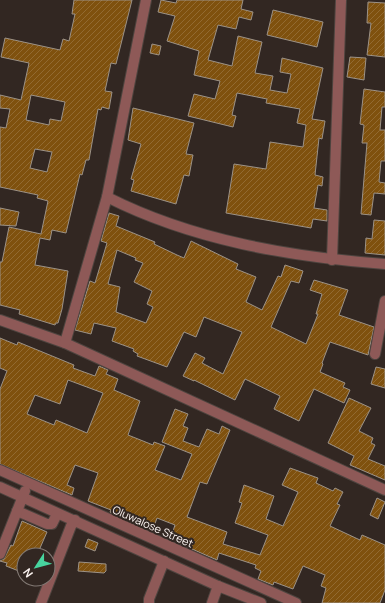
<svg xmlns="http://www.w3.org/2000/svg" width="385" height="603" font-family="Manrope,sans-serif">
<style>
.building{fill:url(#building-hatch);stroke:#9c9287;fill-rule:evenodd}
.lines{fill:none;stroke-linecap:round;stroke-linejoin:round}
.minor-casing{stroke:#4e443f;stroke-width:12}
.minor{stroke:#8e5957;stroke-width:10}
.labels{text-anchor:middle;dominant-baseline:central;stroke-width:4;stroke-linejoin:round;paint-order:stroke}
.street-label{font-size:11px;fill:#fbf3f0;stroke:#322722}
</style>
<defs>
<pattern id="building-hatch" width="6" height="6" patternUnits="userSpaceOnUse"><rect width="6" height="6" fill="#7f510e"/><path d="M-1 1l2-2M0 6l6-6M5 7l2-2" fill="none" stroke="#926a31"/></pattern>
</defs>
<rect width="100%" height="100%" fill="#322722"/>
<g class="building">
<path d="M74 0H132L116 64 111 63 105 91 112 92 109 109 102 107 101 110 98 109 89 160H86L82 175 80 174 66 233 52 230 50 240 40 238 35 265 68 271 62 309 58 323H56L55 325 19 314 20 310 0 305V262H2L9 227 41 234 48 201 37 198 38 195 0 187V127L6 128 10 109 0 108V95L21 100 29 63 1 57 5 38 60 50 63 39 69 41 75 14H72ZM31 95 65 102 61 121 50 119 49 125 26 120ZM35 149 52 152 47 172 30 168Z"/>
<path d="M161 0 176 3 177 0H243L241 9 253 12 251 20 239 17 236 29 218 25 208 60 232 66 238 36 262 42 255 73 273 76 270 90 287 93 291 74 280 72 282 58 323 68 312 119 325 121 322 139 319 138 315 175 323 177 322 186 318 185 314 208 327 210V221L313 219 311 228 226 213 234 164 266 169 270 142 303 147 306 125 297 123 300 109 266 103 267 99 237 93 232 115 236 116 233 127 188 116 194 94 215 99 220 81 194 75 199 51 167 41 175 16 158 12Z"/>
<path d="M368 2 385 3V57L367 55 371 23H367Z"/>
<path d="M273 10 323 22 317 47 267 35Z"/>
<path d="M152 44 161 46 159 55 150 53Z"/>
<path d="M350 57 366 58 364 80 347 77Z"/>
<path d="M364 89 385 92V107H382L380 130H385V161H381L379 182 385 183V194L374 193 371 215 361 214 367 143H362L364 125 360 124Z"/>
<path d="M133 108 194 123 186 154 193 155 189 176 184 175 176 204 131 191 134 180 131 179 141 144 128 140Z"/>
<path d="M0 208 19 212 16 226 0 225Z"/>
<path d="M109 213 119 216 116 226 155 242 154 244 177 255 184 258 191 241 238 264 236 269 256 277 246 302 262 310 278 276 281 277 285 265 303 271 299 283 291 281 271 327 306 344 318 314H316L322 294 310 290 314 280 348 290 339 315 374 327 368 355 330 342 322 363 323 364 320 372 345 383 343 387 350 390 344 403 314 389 299 421 274 409 280 396 245 379 235 400 194 380V381L183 376 195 353 205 358 202 363 223 374 242 332 204 317 196 337 184 332 167 367 137 356 138 354 133 351 134 349 112 341 116 328 94 323 91 334 75 330 90 281 95 283 107 243 101 241ZM117 250 136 258 135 260 143 263 134 282 152 291 147 304 153 307 146 323 116 312 120 287 108 284Z"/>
<path d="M374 220 385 221V255L365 253 366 238 372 239Z"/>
<path d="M0 338 17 345 18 342 74 365 73 368 95 376 99 366 108 370 106 374 118 379 114 390 140 401 128 435 153 445 154 442 165 446 155 470 181 480 192 454 162 442 175 409 188 414 183 426 188 428 183 441 199 447 207 429 219 434 222 426 230 430 207 484 200 482 187 517 227 532 223 544 260 555 268 535 235 523 242 503 239 502 244 485 274 496 266 519 283 526 298 492 282 485 290 468 318 478 316 483 333 491 335 488 343 492 337 504 340 505 330 526 360 540 362 535 385 545V590L380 603H322L326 588 321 586 325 575 303 566 293 589 274 582 273 585 258 579 261 571 255 568 256 565 219 553 217 560 176 542 178 536 172 534 175 525 157 518 153 529 143 525 145 520 126 512 123 518 110 512 111 510 88 501 98 473 75 465 67 485 74 488 72 495 0 464V389L7 371 0 368ZM68 380 103 393 87 433 56 420 54 425 27 414 35 395 60 404Z"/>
<path d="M376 367 385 369V388L371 384Z"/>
<path d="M349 398 371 408 359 431 373 438 371 443 375 445 368 459 385 466V480L350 465 354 456 328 443Z"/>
<path d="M377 498 385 502 378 519 370 515Z"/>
<path d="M22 521 47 532 37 555H24V573L6 566 7 563 0 561 4 559 11 545 13 546Z"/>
<path d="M88 539 98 543 95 551 85 547Z"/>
<path d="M79 562 106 564V571L104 573 78 571Z"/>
</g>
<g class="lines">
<g class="minor-casing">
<g id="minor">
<path d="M107 197C192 240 290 257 385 264"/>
<path d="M332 260 341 0"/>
<path d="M0 320 65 343 385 490"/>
<path d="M65 343 107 197 146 0"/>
<path d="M375 354 385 301"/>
<path d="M0 470 296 603"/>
<path d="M0 487 218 586 261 603"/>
<path d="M17 511 47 524H52L57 514"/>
<path d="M0 554 25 491"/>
<path d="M41 603 71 526 75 520"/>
<path d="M149 603V599L164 561"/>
<path d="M212 603 218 586"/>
</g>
</g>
<use href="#minor" class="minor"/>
</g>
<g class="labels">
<g class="street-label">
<text transform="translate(153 526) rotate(24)">Oluwalose Street</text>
</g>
</g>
<g transform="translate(36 567) rotate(234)"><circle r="19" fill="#322722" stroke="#827974"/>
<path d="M0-3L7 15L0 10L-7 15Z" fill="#47d49e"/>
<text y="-6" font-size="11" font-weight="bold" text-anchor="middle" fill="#fbf3f0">N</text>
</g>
</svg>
